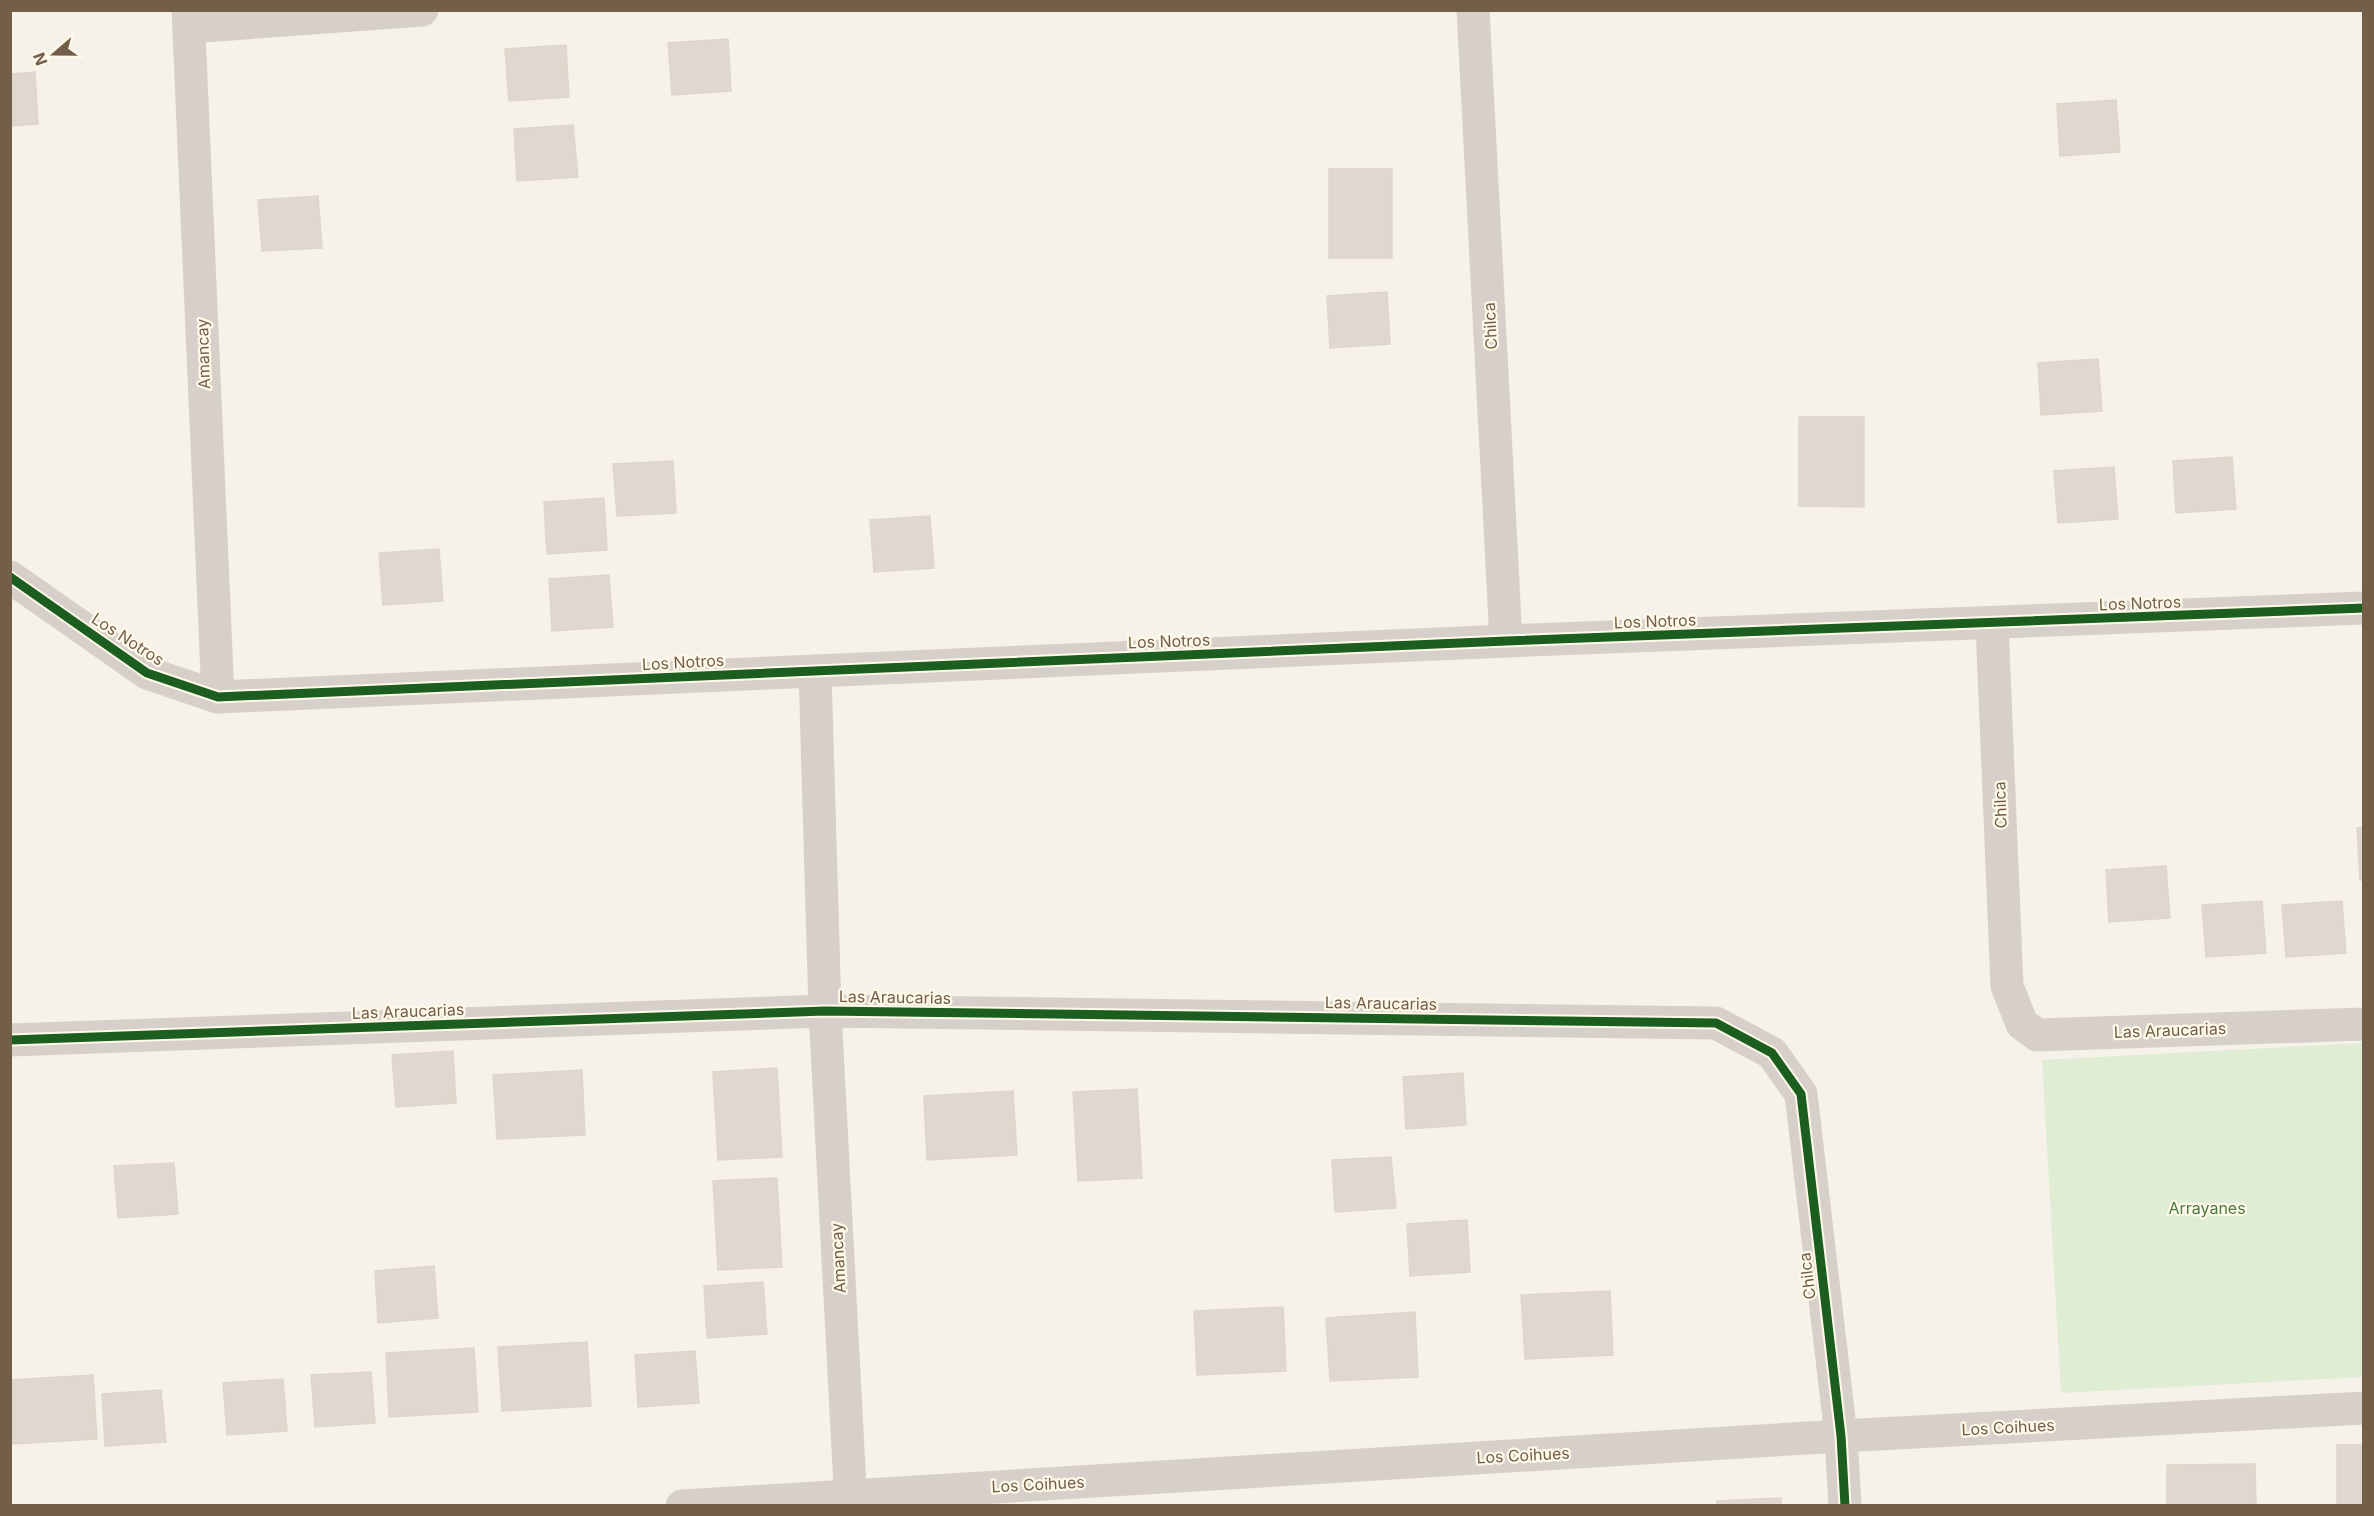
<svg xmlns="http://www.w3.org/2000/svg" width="2374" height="1516" font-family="Inter,sans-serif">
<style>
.green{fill:#dfedd4}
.building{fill:#e0d8ce;stroke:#dfd6cb;stroke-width:1.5}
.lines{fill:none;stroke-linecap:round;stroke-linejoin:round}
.street{stroke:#d7d0ca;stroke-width:33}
.cycleway-casing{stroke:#fff9e9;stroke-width:13}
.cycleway{stroke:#1b5e20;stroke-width:9}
.labels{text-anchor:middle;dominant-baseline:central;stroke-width:4.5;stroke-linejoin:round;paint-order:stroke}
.street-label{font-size:16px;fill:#735e4a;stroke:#fff9e9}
.park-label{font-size:16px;fill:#4c7942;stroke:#fff9e9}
</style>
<rect width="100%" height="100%" fill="#f6f2e9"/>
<path class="green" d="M2363 1043V1377L2061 1393 2042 1060Z"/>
<g class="building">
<path d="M728 39 731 91 672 95 668 43Z"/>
<path d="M566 45 569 97 509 101 505 49Z"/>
<path d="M35 72 38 124 10 126V74Z"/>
<path d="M2116 100 2120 152 2060 156 2057 104Z"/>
<path d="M573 125 578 177 517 181 514 129Z"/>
<rect x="1329" y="169" width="63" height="89"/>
<path d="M318 196 322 248 262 251 258 200Z"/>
<path d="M1387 292 1390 344 1330 348 1327 296Z"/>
<path d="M2098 359 2102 411 2041 415 2038 363Z"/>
<path d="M1799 417H1864V507L1799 506Z"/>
<path d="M2232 457 2236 509 2176 513 2173 461Z"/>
<path d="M673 461 676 513 617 516 613 464Z"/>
<path d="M2114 467 2118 519 2058 523 2054 471Z"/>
<path d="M604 498 607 550 547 554 544 502Z"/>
<path d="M930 516 934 568 874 572 870 520Z"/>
<path d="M439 549 443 601 383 605 379 553Z"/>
<path d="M609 575 613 627 552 631 549 579Z"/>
<path d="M2364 827V880H2360L2357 828Z"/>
<path d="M2166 866 2170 918 2109 922 2106 870Z"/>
<path d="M2262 901 2266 953 2206 957 2202 905Z"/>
<path d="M2342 901 2346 953 2286 957 2282 905Z"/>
<path d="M453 1051 456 1103 396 1107 392 1055Z"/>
<path d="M777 1068 782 1157 718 1160 713 1072Z"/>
<path d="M582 1070 585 1135 497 1139 493 1075Z"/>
<path d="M1463 1073 1466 1125 1406 1129 1403 1077Z"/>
<path d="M1137 1089 1142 1178 1078 1181 1073 1092Z"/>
<path d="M1013 1091 1017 1155 927 1160 924 1096Z"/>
<path d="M1391 1157 1396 1208 1335 1212 1332 1160Z"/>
<path d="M174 1163 178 1214 118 1218 114 1166Z"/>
<path d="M777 1178 782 1267 718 1270 713 1181Z"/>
<path d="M1467 1220 1470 1272 1410 1276 1407 1224Z"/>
<path d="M434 1266 438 1318 378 1323 375 1271Z"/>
<path d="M763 1282 767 1334 707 1338 704 1286Z"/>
<path d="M1610 1291 1613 1355 1525 1359 1521 1295Z"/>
<path d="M1283 1307 1286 1371 1197 1375 1194 1311Z"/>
<path d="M1415 1312 1418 1377 1330 1381 1326 1318Z"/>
<path d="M587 1342 591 1406 502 1411 498 1347Z"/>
<path d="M474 1348 478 1412 389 1417 386 1353Z"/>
<path d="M695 1351 699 1403 638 1407 635 1355Z"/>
<path d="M371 1372 375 1423 315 1427 311 1375Z"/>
<path d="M93 1375 97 1439 10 1444V1380Z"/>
<path d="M283 1379 287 1431 227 1435 223 1383Z"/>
<path d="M161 1390 166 1442 105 1446 102 1394Z"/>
<rect x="2337" y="1445" width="27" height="61"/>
<path d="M2255 1464 2256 1506H2167V1465Z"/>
<path d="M1781 1498V1506H1717V1501Z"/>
</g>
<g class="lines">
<g class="street">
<path d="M188 10 218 697"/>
<path d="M1473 10 1506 641"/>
<path d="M190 27 422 10"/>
<path d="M10 577 147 673 218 697 1506 641 2364 608"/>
<path d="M1992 624 2007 986 2022 1024 2037 1035 2364 1024"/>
<path d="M815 671 825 1011 851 1506"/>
<path d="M10 1040 825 1011 1716 1023 1772 1053 1801 1094 1841 1436 1845 1506"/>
<path d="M682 1506 1841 1436 2364 1408"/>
</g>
<g class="cycleway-casing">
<g id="cycleway">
<path d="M10 577 147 673 218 697 1506 641 2364 608"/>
<path d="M10 1040 825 1011 1716 1023 1772 1053 1801 1094 1841 1436 1845 1506"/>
</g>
</g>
<use href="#cycleway" class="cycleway"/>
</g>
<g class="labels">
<g class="street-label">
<text transform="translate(1490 326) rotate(-93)">Chilca</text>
<text transform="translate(203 354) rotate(-92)">Amancay</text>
<text transform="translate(2140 603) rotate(-2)">Los Notros</text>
<text transform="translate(1655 621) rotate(-2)">Los Notros</text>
<text transform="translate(128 639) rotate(33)">Los Notros</text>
<text transform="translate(1169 641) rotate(-2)">Los Notros</text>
<text transform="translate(683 662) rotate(-3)">Los Notros</text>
<text transform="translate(2000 805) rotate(-92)">Chilca</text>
<text transform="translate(895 997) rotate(1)">Las Araucarias</text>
<text transform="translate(1381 1003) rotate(1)">Las Araucarias</text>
<text transform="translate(408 1011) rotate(-2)">Las Araucarias</text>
<text transform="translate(2170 1030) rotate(-2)">Las Araucarias</text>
<text transform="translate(838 1258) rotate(-93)">Amancay</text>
<text transform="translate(1807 1276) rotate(-97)">Chilca</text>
<text transform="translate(2008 1427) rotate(-3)">Los Coihues</text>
<text transform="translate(1523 1455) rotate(-3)">Los Coihues</text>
<text transform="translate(1038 1484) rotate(-3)">Los Coihues</text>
</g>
<g class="park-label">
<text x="2207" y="1208">Arrayanes</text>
</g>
</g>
<rect width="2374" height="1516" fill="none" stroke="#735e4a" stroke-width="24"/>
<g transform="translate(54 54) rotate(250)" stroke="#fff9e9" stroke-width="4.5" paint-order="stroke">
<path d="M0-4.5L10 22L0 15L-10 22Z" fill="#735e4a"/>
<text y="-9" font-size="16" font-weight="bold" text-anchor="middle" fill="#735e4a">N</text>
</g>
</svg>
